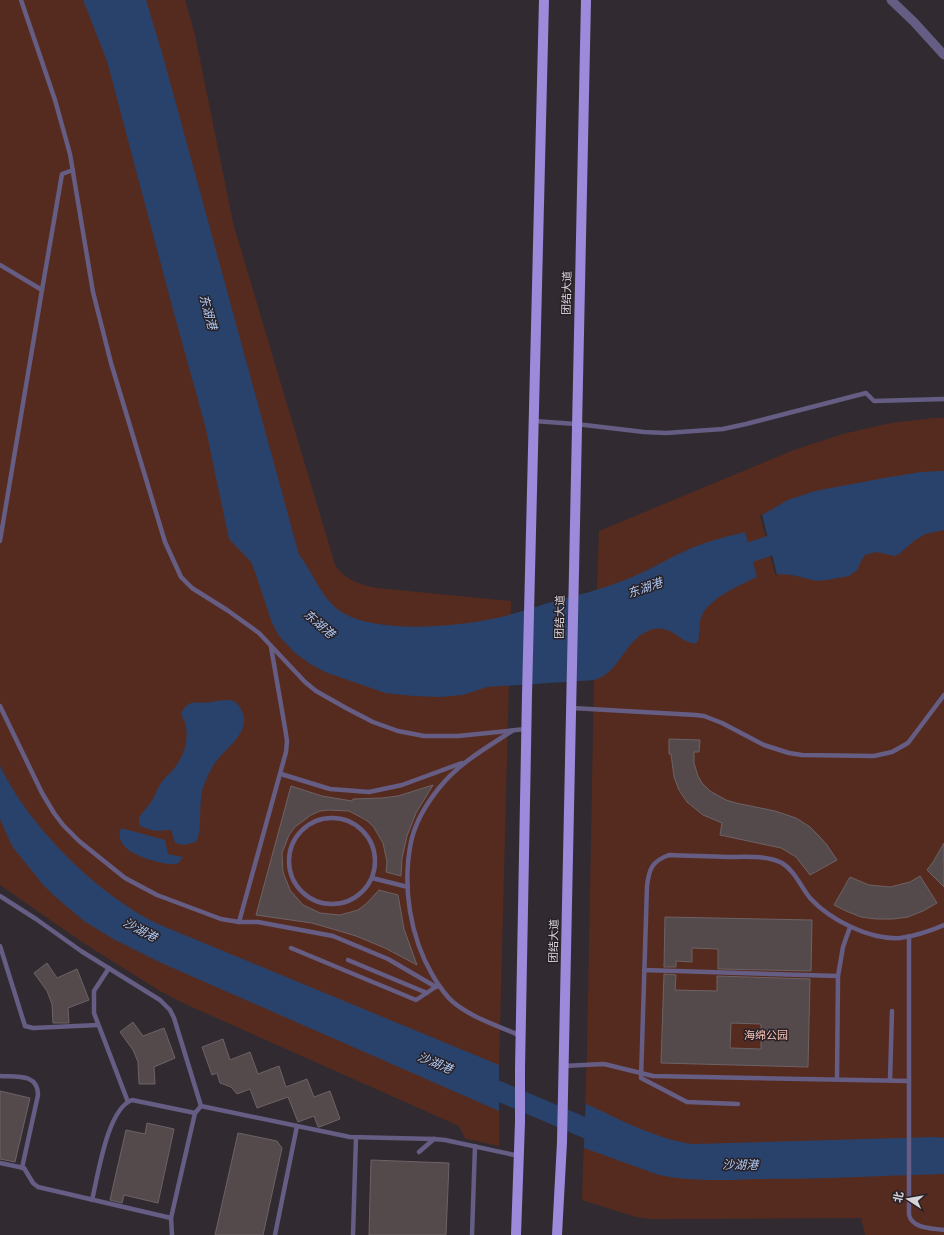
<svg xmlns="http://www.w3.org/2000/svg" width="944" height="1235" font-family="'Fira Sans','Noto Sans SC',sans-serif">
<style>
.green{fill:#562b1f}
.water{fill:#29426b}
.pier{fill:#312b31}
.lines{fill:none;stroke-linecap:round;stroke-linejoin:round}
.river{stroke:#29426b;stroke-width:20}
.building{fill:#544a4c;stroke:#6d6265;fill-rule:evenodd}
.service{stroke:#655d83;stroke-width:4.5}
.minor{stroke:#655d83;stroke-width:9}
.primary{stroke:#9d8ada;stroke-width:10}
.labels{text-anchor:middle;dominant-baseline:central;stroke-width:3;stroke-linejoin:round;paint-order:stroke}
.street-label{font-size:11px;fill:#d7d3d7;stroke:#272127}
.park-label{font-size:11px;fill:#fcc7b8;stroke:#272127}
.water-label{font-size:12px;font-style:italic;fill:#b0c9f2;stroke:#272127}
</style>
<rect width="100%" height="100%" fill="#312b31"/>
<g class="green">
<path d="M0 0H185L195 35 233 223 335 565C345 580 360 585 377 588L511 601 499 1065V1146L467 1139 465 1138 459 1126 183 1003 160 991 82 942 0 885Z"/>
<path d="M935 418H944V1235H865L861 1218 651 1219 636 1217 582 1200 587 1054 594 680 599 531 794 450 843 434 891 423Z"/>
</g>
<g class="water">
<path d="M83 0H146L163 56 299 555C315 574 321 601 345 614 380 633 453 627 491 619 513 615 534 607 555 601 579 595 602 589 625 580 646 572 665 560 685 551 704 542 725 537 745 532L757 577C740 585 707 599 701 618 698 626 701 635 697 643 681 646 672 621 648 631 624 641 619 674 594 680L487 687 463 695 440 697 414 696 385 693 325 672 310 664 294 652 279 636 272 623 255 572 251 562 229 539 205 425 175 317 107 61Z"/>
<path d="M940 471H944V530L925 534 915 540 899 554 895 556 876 552 865 555 862 559 857 570 849 576 827 580 817 581 792 575 777 574 762 515 788 500 815 491 884 478 921 472Z"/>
<path d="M227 700C234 700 237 703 241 709 253 733 226 746 215 763 210 770 206 779 203 788 198 803 203 831 196 842L184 845 175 843 171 830 154 831 140 826C136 817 144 811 149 805 155 797 157 788 163 780 166 777 169 774 172 771 186 755 192 732 181 714 187 698 198 704 211 702 216 701 222 700 227 700Z"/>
<path d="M0 766C30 828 97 894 158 924L499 1065V1111L157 961 115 940 84 921 59 900 45 887 19 855 12 846 0 819Z"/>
<path d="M121 828 165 840 168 854 183 857C181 860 179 863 176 864 171 865 163 863 158 862 143 858 113 849 121 828Z"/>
<path d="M586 1104C620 1119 655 1139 693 1144L934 1137 944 1138V1174C882 1176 821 1179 759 1179 725 1180 692 1182 659 1175L584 1148Z"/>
</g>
<path class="pier" d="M762 513V515L777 576 775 575 760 516Z"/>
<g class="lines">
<g class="river">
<path d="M725 561 795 537"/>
<path d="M475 1081 609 1138"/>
</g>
</g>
<g class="building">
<path d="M669 739 700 740 699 752H694V763L698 776 702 783 710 791 726 800 736 803 775 811 796 818 810 827 819 836 827 845 837 860 810 875 796 857 781 848 720 835 722 823 703 815 687 802 679 790 674 777 671 754H669Z"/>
<path d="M433 785 416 813 407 836 402 858 401 876 386 872 387 862 383 843 373 826 366 820 349 811 329 810 320 811 311 815 295 827 289 835 282 853 283 872 290 890 303 905 320 913 340 915 358 910 366 904 379 890 398 895 404 929 417 965 385 948 356 936 336 930 312 923 256 915 291 786 322 796 352 801 353 799 382 798 398 796Z"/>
<path d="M944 843V887L927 870 933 862Z"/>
<path d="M920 876 937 903 923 911 908 917 893 919H876L861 917 846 911 834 905 850 877 869 885 890 887 910 882Z"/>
<path d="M665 917 812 920 811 971 718 969V949L692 948V962L676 961V967H664Z"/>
<path d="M47 963 57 978 77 969 89 1000 68 1008 69 1023H53L52 1004 47 991 34 973Z"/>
<path d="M664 974 676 975 675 990 717 991V976L810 979 808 1067 661 1063ZM731 1023 761 1024V1049L730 1048Z"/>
<path d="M133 1022 143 1036 164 1028 175 1058 154 1067 155 1084H139L138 1062 133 1050 120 1032Z"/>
<path d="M223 1039 230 1060 250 1052 258 1074 279 1066 286 1087 307 1079 314 1097 330 1091 340 1119 319 1127H318L314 1116 298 1122 288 1097 257 1108 250 1089 237 1094 231 1087 220 1083 217 1073 212 1075 202 1047Z"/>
<path d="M0 1091 30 1098 15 1162 0 1159Z"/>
<path d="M147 1123 174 1129 158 1203 124 1195 122 1203 110 1200 126 1130 145 1134Z"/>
<path d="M238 1133 277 1141 282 1148 263 1235H215Z"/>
<path d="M371 1160 449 1163 446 1235H369Z"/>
</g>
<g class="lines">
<g class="service">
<path d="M21 0 55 100 70 154 93 292 111 363 165 542 181 577 192 588 227 610 259 633 305 682 316 691 346 708 373 722 398 731 424 736H458L526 729"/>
<path d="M0 265 42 290"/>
<path d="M534 421 576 424 644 432 666 433 723 429 746 424 866 393 874 401 944 399"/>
<path d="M0 541 42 290 62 174 73 170"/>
<path d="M0 706 42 793 54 813 63 825 79 841 125 878 157 895 221 919 239 922H258L333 936 388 959 436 987"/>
<path d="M572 708 696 715 704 716 722 723 764 745 789 753 802 755 874 756 892 752 908 743 944 695"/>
<path d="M512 731C486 748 459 763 439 788 427 803 415 823 411 842 402 887 410 937 433 976 439 986 445 995 453 1002 472 1018 499 1026 521 1036"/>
<path d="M281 774 330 789 369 792 402 785 462 763"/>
<circle cx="332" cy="861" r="43"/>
<path d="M372 878 408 887"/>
<path d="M0 896 36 919 81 951 160 1000 170 1010 174 1018 201 1106 350 1137 434 1139 445 1140 519 1156"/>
<path d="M239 922 286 752 287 741 285 728 271 647"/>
<path d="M909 936V1215C913 1229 931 1228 944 1230"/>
<path d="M0 946 25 1026 33 1028 98 1025"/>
<path d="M291 948 416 1000 437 986"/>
<path d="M348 960 427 993"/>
<path d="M109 968 94 991V1013L128 1102"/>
<path d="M644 970 838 976"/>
<path d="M563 1066 604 1064 653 1076 909 1081"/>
<path d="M0 1076C16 1077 38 1073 38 1095L22 1168"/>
<path d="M837 1079 838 976 843 947 850 927"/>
<path d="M890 1080 892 1011"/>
<path d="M738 1104 687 1102 641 1078 647 886C649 869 652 861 669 855 689 856 708 856 727 857 745 857 766 855 782 863 795 871 801 887 810 898 830 920 870 940 900 938 915 936 930 931 944 925"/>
<path d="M419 1152 434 1139"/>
<path d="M0 1163 24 1168 33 1183 38 1187 171 1218"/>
<path d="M92 1200C98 1176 107 1109 132 1100L195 1113"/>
<path d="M172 1235 171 1218 195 1113 201 1106"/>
<path d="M275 1235 297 1126"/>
<path d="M353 1235 356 1137"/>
<path d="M472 1235 475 1146"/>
</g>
<path class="minor" d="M891 0 914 22 944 55"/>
<g class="primary">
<path d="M516 1235 520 1122V1069L527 695 544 0"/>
<path d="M557 1235 562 1142 586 0"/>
</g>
</g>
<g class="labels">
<g class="street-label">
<text transform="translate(567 293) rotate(-89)">团结大道</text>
<text transform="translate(560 617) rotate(-89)">团结大道</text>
<text transform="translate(554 941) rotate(-89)">团结大道</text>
</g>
<g class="park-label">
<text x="766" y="1035">海绵公园</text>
</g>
<g class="water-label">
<text transform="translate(208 312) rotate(75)">东湖港</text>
<text transform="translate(645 588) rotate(-19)">东湖港</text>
<text transform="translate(319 624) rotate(41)">东湖港</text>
<text transform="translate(140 930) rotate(28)">沙湖港</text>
<text transform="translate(435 1063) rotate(23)">沙湖港</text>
<text transform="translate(740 1165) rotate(1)">沙湖港</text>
</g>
</g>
<g transform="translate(908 1199) rotate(282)" stroke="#272127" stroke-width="3" paint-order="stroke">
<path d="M0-3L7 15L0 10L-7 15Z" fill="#d7d3d7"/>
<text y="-6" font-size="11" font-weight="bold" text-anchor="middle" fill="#d7d3d7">北</text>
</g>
</svg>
